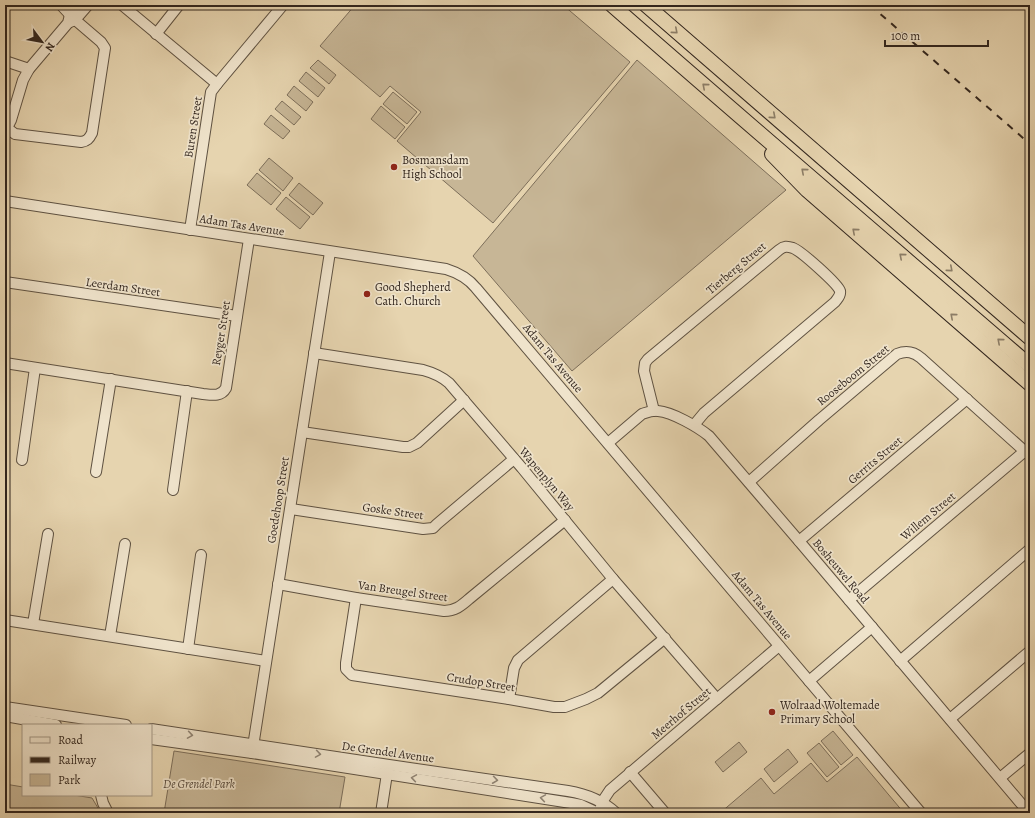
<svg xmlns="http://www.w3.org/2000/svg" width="1035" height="818" font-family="Alegreya,serif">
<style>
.green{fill:#c7b696;stroke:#7c6e5a}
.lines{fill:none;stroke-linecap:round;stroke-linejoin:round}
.minor-casing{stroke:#5f5242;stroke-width:12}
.highway-casing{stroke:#32261e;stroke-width:16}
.minor{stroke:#efe3cb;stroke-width:10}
.highway{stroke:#e6d4af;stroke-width:14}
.rail{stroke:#32261e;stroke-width:2;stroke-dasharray:7 7;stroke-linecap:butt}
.oneway{stroke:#8c7d66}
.oneway2{stroke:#908474}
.poi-dot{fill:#8f2418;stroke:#efe3cb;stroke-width:1.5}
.labels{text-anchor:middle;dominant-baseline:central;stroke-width:3.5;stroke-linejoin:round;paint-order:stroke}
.street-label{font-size:12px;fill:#32261e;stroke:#efe3cb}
.poi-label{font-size:12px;fill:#32261e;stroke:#efe3cb;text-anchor:start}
.park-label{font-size:12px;font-style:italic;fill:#574a3c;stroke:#efe3cb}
</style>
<rect width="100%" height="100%" fill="#e6d4af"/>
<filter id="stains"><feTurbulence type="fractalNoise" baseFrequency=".005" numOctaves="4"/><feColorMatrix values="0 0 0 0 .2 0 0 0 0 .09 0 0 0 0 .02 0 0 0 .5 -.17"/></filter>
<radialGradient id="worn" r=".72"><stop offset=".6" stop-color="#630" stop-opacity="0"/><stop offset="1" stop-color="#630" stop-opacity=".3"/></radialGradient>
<g class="green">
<path d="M355 5H563L630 62 493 223 397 141 421 112 390 86 380 97 320 46Z"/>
<path d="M318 60 336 75 329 84 310 68Z"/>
<path d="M637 60 786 190 572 371 473 256Z"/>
<path d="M306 72 325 88 318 97 299 81Z"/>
<path d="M294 86 313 102 306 111 287 95Z"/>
<path d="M393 92 417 112 407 124 383 104Z"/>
<path d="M282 101 301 117 294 125 275 109Z"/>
<path d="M381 106 405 127 395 139 371 119Z"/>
<path d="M271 115 290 131 283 139 264 124Z"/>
<path d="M269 158 293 178 283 191 259 170Z"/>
<path d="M257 173 281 193 271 205 247 185Z"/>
<path d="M299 183 323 203 313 215 289 195Z"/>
<path d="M286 197 310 217 300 229 276 209Z"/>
<path d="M833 731 853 755 841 765 821 741Z"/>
<path d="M739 742 747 752 723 772 715 762Z"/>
<path d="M819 743 839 767 827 777 807 753Z"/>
<path d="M788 749 798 762 774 782 764 769Z"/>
<path d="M174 751 345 777 339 813H164Z"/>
<path d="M857 757 904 813H720L761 778 774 794 811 763 827 782Z"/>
<path d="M5 784 23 787V795H74L92 798 101 813H5Z"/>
</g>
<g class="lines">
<g class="minor-casing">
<g id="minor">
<path d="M122 5 217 84"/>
<path d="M70 22 75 20 88 5"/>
<path d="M156 34 179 5"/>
<path d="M5 61 29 69"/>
<path d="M7 128 15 134 81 142C87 141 89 139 92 133L105 48 101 42 73 18 61 5"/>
<path d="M5 129 9 124 11 120 23 80 29 69 68 23 70 15 78 5"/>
<path d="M5 201 446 269C459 273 468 278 476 288L921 813"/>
<path d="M190 230 211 92 217 84 283 5"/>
<path d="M5 282 237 316"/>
<path d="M314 353 423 370C434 373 441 376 449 383L522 468 613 579 717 699"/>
<path d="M5 363 203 394C212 395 221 397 226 388L249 239"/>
<path d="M654 411 644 371 645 363 648 359 779 250C784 246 787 246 793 248 801 251 838 284 840 291 841 296 837 299 835 302L704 413 694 425"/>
<path d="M302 432 403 447H409L417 443 464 400"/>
<path d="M608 443 642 414C648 412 652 410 658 411 672 412 698 427 709 436L799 541 849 600 1029 813"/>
<path d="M22 460 35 368"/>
<path d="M96 472 111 379"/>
<path d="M749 482 819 420 897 354C907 350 914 352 921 358L1030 456"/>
<path d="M173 490 187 391"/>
<path d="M291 509 423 529 433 528 437 524 514 459"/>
<path d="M799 541 967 399"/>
<path d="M278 584 356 598 444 611C455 611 461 606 469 599L565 520"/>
<path d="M356 598 346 663V669L352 675 509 699 554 707H565L586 699 598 693 665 638"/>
<path d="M849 600 1025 451"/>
<path d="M5 620 266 661"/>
<path d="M33 624 48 534"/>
<path d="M110 636 125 544"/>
<path d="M188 649 201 555"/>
<path d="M900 661 1030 549"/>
<path d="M809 681 872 627"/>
<path d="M509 699 514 668 518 660 613 579"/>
<path d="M5 707 126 725"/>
<path d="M5 716 56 725"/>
<path d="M950 719 1030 651"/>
<path d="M151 729 389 765 568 791C586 794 602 800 616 813"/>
<path d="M151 739 252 753 571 803 581 805 598 813"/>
<path d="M252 753 330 252"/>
<path d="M630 772 665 813"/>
<path d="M1000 778 1030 753"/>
<path d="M101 795 103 803 108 813"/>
<path d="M601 807 602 802 610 790 779 646"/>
<path d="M381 813 388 767"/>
</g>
</g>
<g class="highway-casing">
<g id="highway">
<path d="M612 5C750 126 891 246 1030 366"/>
<path d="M646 5 1030 338"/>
<path d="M772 154 807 190 1030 384"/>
</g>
</g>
<use href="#minor" class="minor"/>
<use href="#highway" class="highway"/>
<path class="rail" d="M870 5 1030 144"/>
</g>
<defs><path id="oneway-chevron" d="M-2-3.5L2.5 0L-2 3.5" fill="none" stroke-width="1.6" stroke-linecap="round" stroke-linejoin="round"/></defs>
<g class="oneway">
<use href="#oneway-chevron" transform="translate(675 31) rotate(41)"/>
<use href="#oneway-chevron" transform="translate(705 86) rotate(-139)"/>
<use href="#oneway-chevron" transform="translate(773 116) rotate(41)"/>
<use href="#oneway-chevron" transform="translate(804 171) rotate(-139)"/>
<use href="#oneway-chevron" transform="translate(855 231) rotate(-139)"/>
<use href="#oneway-chevron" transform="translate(902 256) rotate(-139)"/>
<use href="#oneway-chevron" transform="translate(950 269) rotate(41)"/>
<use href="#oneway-chevron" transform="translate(953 316) rotate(-139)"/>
<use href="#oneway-chevron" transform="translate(1000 341) rotate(-139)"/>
</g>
<g class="oneway2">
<use href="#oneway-chevron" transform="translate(190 735) rotate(9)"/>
<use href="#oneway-chevron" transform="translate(318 754) rotate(9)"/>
<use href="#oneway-chevron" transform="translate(414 778) rotate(-171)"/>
<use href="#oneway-chevron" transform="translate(495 780) rotate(8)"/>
<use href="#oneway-chevron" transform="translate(543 798) rotate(-171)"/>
</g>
<g class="poi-dot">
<circle cx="394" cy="167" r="4"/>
<circle cx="367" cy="294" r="4"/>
<circle cx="772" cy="712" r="4"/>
</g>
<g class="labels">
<g class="street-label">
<text transform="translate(193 127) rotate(-81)">Buren Street</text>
<text transform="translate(242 225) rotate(9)">Adam Tas Avenue</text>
<text transform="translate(736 268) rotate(-40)">Tierberg Street</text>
<text transform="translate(123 287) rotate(8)">Leerdam Street</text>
<text transform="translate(221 333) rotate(-81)">Reyger Street</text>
<text transform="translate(553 358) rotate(50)">Adam Tas Avenue</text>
<text transform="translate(853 375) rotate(-39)">Rooseboom Street</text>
<text transform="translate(875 460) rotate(-40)">Gerrits Street</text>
<text transform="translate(547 479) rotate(50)">Wapenplyn Way</text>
<text transform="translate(278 500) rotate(-81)">Goedehoop Street</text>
<text transform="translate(393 511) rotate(8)">Goske Street</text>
<text transform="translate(928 516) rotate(-40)">Willem Street</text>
<text transform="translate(841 571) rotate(50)">Bosheuwel Road</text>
<text transform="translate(403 591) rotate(8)">Van Breugel Street</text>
<text transform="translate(762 605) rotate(50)">Adam Tas Avenue</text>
<text transform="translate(481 682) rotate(9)">Crudop Street</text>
<text transform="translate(681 713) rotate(-40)">Meerhof Street</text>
<text transform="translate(388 752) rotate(8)">De Grendel Avenue</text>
</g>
<g class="poi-label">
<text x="402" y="160">Bosmansdam<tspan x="402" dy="14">High School</tspan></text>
<text x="375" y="287">Good Shepherd<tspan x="375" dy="14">Cath. Church</tspan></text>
<text x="780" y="705">Wolraad Woltemade<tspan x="780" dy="14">Primary School</tspan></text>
</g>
<g class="park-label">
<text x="199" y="784">De Grendel Park</text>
</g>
</g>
<rect width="1035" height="818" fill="none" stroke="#e6d4af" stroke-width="20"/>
<rect x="6" y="6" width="1023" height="806" fill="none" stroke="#32261e" stroke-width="2"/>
<rect x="10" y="10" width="1015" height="798" fill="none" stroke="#32261e"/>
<rect x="22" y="724" width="130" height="72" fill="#efe3cb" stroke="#a39786"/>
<rect x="30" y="737" width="20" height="6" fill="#efe3cb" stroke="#a39786"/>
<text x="58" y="744" font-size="12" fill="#32261e">Road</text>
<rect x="30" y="757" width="20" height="6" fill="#32261e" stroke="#a39786"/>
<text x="58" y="764" font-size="12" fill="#32261e">Railway</text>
<rect x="30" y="774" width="20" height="12" fill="#c7b696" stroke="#a39786"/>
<text x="58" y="784" font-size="12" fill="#32261e">Park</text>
<g transform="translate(42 42) rotate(122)" stroke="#efe3cb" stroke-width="3" paint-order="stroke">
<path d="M0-3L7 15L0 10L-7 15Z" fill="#32261e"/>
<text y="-6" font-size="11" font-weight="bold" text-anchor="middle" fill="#32261e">N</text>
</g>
<path d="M885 40v6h103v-6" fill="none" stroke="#32261e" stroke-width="2"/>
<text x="891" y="40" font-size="12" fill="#32261e" stroke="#efe3cb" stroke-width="3" paint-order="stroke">100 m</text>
<rect width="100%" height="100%" filter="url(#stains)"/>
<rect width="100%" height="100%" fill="url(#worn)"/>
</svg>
